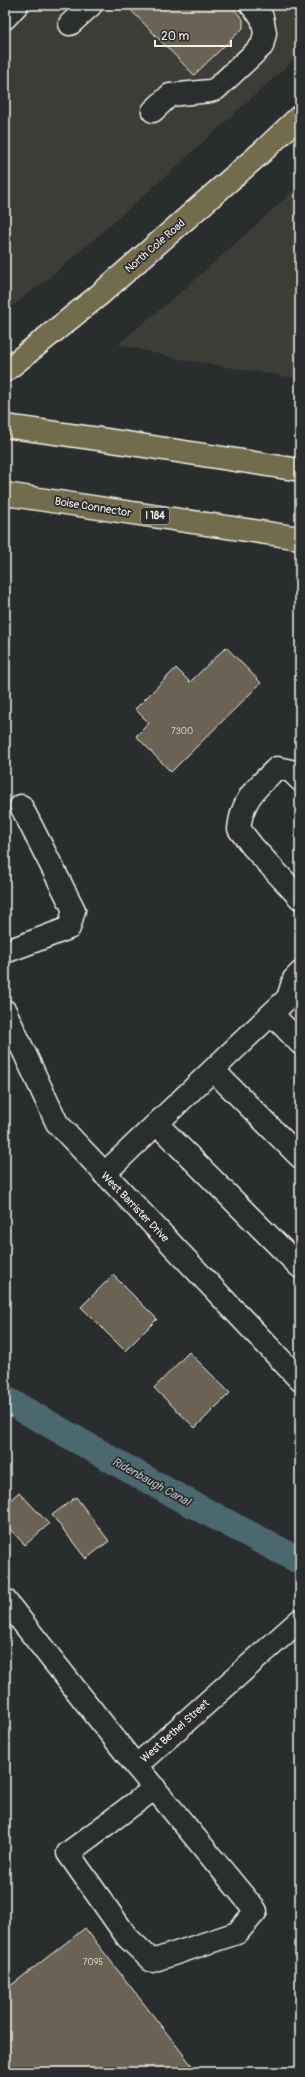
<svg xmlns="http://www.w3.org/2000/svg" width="305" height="2077" font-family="Pangolin,sans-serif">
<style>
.built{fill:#3d3d39}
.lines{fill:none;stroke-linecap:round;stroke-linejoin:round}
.canal{stroke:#4b686e;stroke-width:27}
.building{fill:#6a6352;stroke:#f4f1e8}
.minor-casing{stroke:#f4f1e8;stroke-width:25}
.major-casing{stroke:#f4f1e8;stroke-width:25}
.highway-casing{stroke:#f4f1e8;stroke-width:25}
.minor{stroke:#2a2d2e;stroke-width:22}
.major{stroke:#716c4b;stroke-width:22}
.highway{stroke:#716c4b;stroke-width:22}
.labels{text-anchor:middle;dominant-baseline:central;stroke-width:3.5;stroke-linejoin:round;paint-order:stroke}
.number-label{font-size:9px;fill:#d2cec2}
.shield{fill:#2a2d2e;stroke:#b7b6b0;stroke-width:1}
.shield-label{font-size:10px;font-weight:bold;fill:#f4f1e8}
.street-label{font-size:11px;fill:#f4f1e8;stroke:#2a2d2e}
.water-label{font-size:12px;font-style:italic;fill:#b0bab7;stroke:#2a2d2e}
</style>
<rect width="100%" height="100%" fill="#2a2d2e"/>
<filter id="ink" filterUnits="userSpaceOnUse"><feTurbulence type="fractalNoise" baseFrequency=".025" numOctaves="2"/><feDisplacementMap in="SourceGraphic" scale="8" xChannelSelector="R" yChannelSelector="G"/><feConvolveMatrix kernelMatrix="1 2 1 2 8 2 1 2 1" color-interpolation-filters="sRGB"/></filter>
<g filter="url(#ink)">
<g class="built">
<path d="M5 5H300V54L158 183 48 279 5 311Z"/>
<path d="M300 185V379L174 358 118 344 187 287Z"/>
</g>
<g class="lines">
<path class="canal" d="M5 1399 167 1491 300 1561"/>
</g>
<g class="building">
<path d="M126 5H230L243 19V28L194 75Z"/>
<path d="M226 647 261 683 171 772 136 736 149 723 135 709 176 668 190 682Z"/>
<path d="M113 1275 157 1319 125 1351 81 1307Z"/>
<path d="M189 1352 230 1393 195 1428 154 1388Z"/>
<path d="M19 1492 49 1524 25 1545 5 1524V1505Z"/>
<path d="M76 1497 109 1541 86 1559 52 1515Z"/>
<path d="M85 1928 197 2072H5V1990Z"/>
</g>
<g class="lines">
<g class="minor-casing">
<g id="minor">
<path d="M5 18 17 5"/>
<path d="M70 24 91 5"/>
<path d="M153 111 170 95 210 91 216 89 262 46 265 33 262 17 251 5"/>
<path d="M300 780 291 771 277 768C256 788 242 799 239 829L253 847 300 898"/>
<path d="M5 952 69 928 74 910 21 806"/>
<path d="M288 998 294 979 300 973"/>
<path d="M5 1011 57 1123 300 1380"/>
<path d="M272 1014 300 1043"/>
<path d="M213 1070 300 1157"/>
<path d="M157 1124 300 1267"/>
<path d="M104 1174 288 998 300 994"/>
<path d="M5 1600 136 1766 300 1620"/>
<path d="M136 1766 256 1911 237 1933 152 1961 127 1937 68 1853 155 1788"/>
</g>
</g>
<g class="major-casing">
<path id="major" d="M5 371 98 296 263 151 300 116"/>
</g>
<g class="highway-casing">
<g id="highway">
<path d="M5 426 106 440 300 470"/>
<path d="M5 494 300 538"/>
</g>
</g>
<use href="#minor" class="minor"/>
<use href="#major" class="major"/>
<use href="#highway" class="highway"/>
</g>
</g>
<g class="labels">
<g class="number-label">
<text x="182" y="731">7300</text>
<text x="93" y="1962">7095</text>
</g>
<rect class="shield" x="141" y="508" width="28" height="16" rx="3"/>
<g class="shield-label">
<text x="155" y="516">I 184</text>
</g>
<g class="street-label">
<text transform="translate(155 246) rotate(-41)">North Cole Road</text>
<text transform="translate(93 507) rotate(9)">Boise Connector</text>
<text transform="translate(135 1207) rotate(46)">West Barrister Drive</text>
<text transform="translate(175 1731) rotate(-42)">West Bethel Street</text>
</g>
<g class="water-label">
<text transform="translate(151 1482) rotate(29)">Ridenbaugh Canal</text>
</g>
</g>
<rect width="305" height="2077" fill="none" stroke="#2a2d2e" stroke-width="20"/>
<rect x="10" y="10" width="285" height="2057" fill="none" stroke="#f4f1e8" stroke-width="1.5" filter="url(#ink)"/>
<path d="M155 40v6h76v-6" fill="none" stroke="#f4f1e8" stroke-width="2"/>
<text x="161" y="40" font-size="12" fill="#f4f1e8" stroke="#2a2d2e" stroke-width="3" paint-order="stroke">20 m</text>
</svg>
